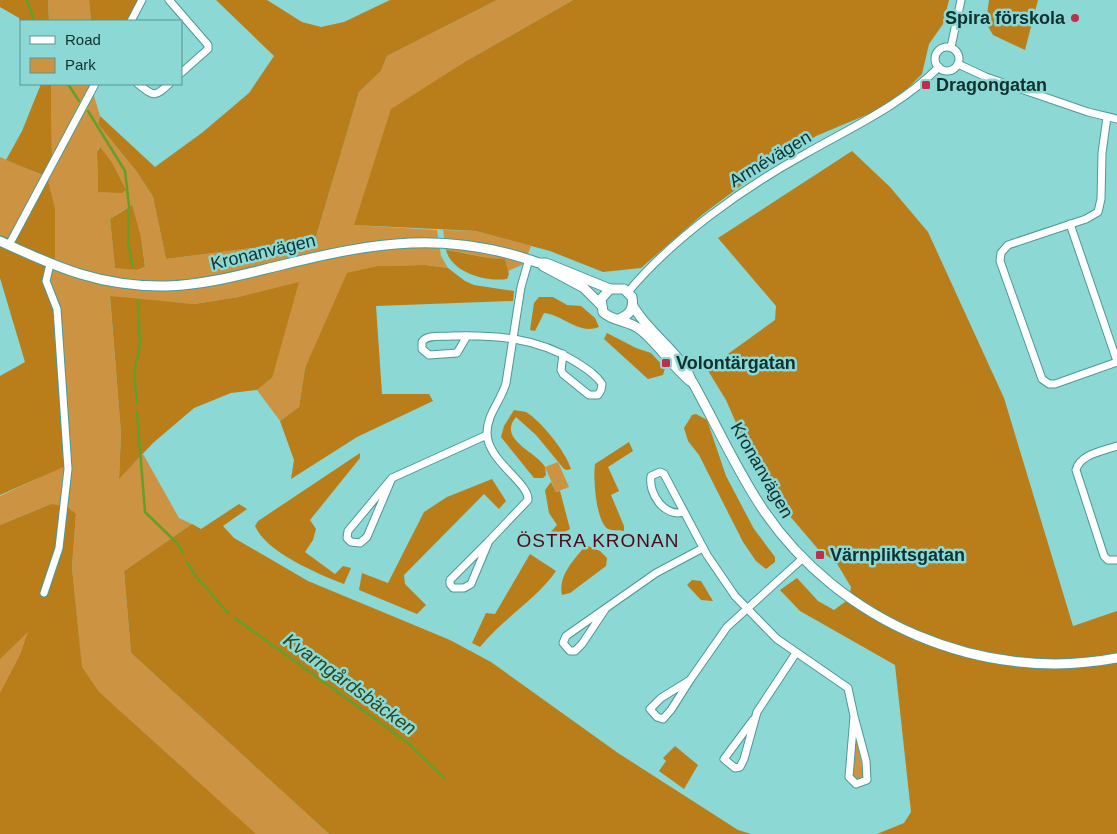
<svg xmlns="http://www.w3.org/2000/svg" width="1117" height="834" font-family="Arial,sans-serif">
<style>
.green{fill:#cc9342;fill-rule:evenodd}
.forest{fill:#b97d1a}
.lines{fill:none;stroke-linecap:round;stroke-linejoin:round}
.stream{stroke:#649f29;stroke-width:2.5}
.minor-casing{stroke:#4b9996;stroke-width:9}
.tertiary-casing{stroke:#4b9996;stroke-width:11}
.minor{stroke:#fff;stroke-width:7}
.tertiary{stroke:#fff;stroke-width:9}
.poi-dot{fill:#be2e50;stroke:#8bd8d5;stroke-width:2}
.labels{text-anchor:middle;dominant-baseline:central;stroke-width:5;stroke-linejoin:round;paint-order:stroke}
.poi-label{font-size:18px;font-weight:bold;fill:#0f3130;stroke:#8bd8d5;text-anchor:start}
.street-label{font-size:18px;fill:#0f3130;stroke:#8bd8d5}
.neighbourhood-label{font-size:19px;letter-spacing:1px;fill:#4f091b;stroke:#8bd8d5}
.water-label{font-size:19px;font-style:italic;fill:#2e4619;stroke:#8bd8d5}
</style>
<rect width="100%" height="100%" fill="#8bd8d5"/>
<g class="green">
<path d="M48 0H89L91 21H49Z"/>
<path d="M497 0H573L468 60 354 225 437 230 441 256 448 268 425 265 378 266 305 368 299 407 280 421 257 390 272 378 239 297 194 304 110 297 121 433 119 478 143 454 179 518 192 524 124 571 131 653 329 834H0V533L81 660 72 567 76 514 51 504 0 525V496L68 464 10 238 0 235V157L46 177 52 164 51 84H96L92 89 100 116 98 124 137 172 153 197 166 259 315 240 359 92 381 71 387 56ZM99 147 111 161 98 191 97 152ZM131 205 141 237 145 267 137 270 115 267 110 219Z"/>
<path d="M443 230 476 231 531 246 524 264 508 271 505 260C485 258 466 253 446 250Z"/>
<path d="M558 462 569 487 556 492 545 467Z"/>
<path d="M857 741 864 777 857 780 852 775 854 742Z"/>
</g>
<g class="forest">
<path d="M0 0H48L49 21H21V24L19 18 0 7Z"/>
<path d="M89 0H142L131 21H91Z"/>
<path d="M216 0H267L302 22 321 27 344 22 390 0H497L387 56 381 71 359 92 315 240 166 259 153 197 137 172 98 124 100 116 155 167 203 132 249 93 274 56Z"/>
<path d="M573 0H949L943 24 929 44 922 74 908 88 878 110 816 136 758 173 703 214 641 268 603 272 550 251 476 231 354 225 391 109 468 60Z"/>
<path d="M989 0H1038L1025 50 993 35 986 23Z"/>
<path d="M41 84H51L52 164 47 177 55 209V261L44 280 55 304 68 465 0 495V376L25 362 0 278V235L10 238 47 177 6 160 22 131Z"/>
<path d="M100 147 111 161 126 190 122 193 98 192 97 152Z"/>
<path d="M852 151 890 187 928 232 1004 398 1073 626 1117 611V834H877L904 823 911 812 895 665 800 611 780 590 797 578 818 601 834 610 849 599 851 587 836 562 818 549 783 508 748 450 726 400 707 369 775 320 776 306 718 238Z"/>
<path d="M132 205 141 237 145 267 137 270 115 268 110 219Z"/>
<path d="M446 250C466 253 485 259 505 259L509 274 507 279C486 282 452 273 446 250Z"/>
<path d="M425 265 448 268 465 281 474 285 514 291 513 301 376 306 382 394H429L433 401 357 437 291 479 294 460 280 421 299 407 305 368 347 273 378 266Z"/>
<path d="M299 282 272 378 257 390 231 393 194 408 153 443 119 479 121 433 110 296 194 304 239 297Z"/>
<path d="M539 297H553L567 305 581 306 595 318 599 327C578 335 564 315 544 313L535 331 530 330 534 303Z"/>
<path d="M607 333 636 348 651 353 665 368 663 375 648 379 604 339Z"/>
<path d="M514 410C517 411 523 411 526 412 541 421 566 452 571 469L567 470 564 469 536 435 516 417C497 440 536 451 545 467L546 475 543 478H534L501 437 504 426Z"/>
<path d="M696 414 707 420 726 476 754 529 775 557V562L766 569 756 561 743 542 699 455 688 441 684 428 692 415Z"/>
<path d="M629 442 633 451 608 467 619 491 611 495 624 526V531C619 530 613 531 608 529 596 522 593 478 595 464Z"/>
<path d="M360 453V458L310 520 316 529 313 540 305 552 335 574 343 566 351 568 344 584C318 574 266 552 255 526L258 521Z"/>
<path d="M492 479 506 501 499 509 484 494 404 575 405 584 426 605 417 614 359 590 362 573 388 583 424 512 447 497Z"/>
<path d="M551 482 556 492 560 491 570 529 554 538 549 534 557 525 549 513 545 490Z"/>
<path d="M51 504 66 506 76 514 72 567 82 667 99 692 256 834H0V693L20 655 28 632 0 659V525Z"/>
<path d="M239 504 247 509 223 526 234 538 308 581 450 640 491 662 618 753 738 830 751 834H329L131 653 124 571 192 524 201 529Z"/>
<path d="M586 545 600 551 607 558 606 566 570 593 562 595C558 575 574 560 586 545Z"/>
<path d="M530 554 556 571C535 601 503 618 480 647L472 643 486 613 495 614Z"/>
<path d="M692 580 701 581 713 601 701 600 687 585Z"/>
<path d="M675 746 698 765 684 789 659 771 666 761 663 758Z"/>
</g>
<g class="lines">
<g class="stream">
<path d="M27 0 34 21"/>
<path d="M68 84 79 101"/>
<path d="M88 111 125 171 129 206 128 242 133 267"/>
<path d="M137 404 134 373 140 345 138 301"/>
<path d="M137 412 145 512 177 543 183 553"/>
<path d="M187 562 195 575 228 613"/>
<path d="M235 618 408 743 444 778"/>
</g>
<g class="minor-casing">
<g id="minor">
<path d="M169 0 208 45V49L181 73"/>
<path d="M131 21 142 0"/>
<circle cx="947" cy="59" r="12"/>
<path d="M951 47 961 0"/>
<path d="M958 64 986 77 1088 112 1117 119"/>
<path d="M138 84C154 96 154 98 169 84"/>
<path d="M1107 117 1102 153 1101 199 1098 212 1086 219 1008 245 1001 253 1000 261 1042 379 1049 384H1055L1117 362"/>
<path d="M1070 224 1117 361"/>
<path d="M9 245 95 84"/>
<path d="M628 292C673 238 743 188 805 154 852 127 900 106 939 67"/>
<path d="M467 336 457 353 429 355 422 349V342C427 334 442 337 451 336 495 335 537 337 576 362 585 368 596 374 602 384L601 390 598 395H589L563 374 561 370 563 354"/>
<path d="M1117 446C1103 451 1080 454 1076 470L1104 556 1108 560H1117"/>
<path d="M392 478 348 531 347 538 351 542 360 543 367 537 392 478 487 435"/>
<path d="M684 512C665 518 648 494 651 476L660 472 664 474 707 555 735 596 777 639 848 688 854 716 849 777 856 784 867 780 866 761 854 716"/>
<path d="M489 541 450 580V584L453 588H464L471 584 489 541 528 500C529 482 487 461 487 433 487 414 501 401 506 383L521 287 529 259"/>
<path d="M44 593 59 548 68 469 57 309 46 281 50 264"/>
<path d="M606 608 566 636 563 643 570 651H575L582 644 606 608 656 573 703 548"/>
<path d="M690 680 671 710 663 719 657 717 650 709 661 698 690 680 727 627 802 559"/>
<path d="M753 720 724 759 735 768 740 767 744 759 757 712 796 653"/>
</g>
</g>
<g class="tertiary-casing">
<g id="tertiary">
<path d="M0 241C58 268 101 287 166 286 205 285 244 274 282 265 375 242 446 230 539 263H546L610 289"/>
<path d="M543 266 584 288 601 305"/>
<path d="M633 306C647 330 671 346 686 369 689 374 690 379 693 383 716 424 736 469 762 508 838 622 982 684 1117 658"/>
<path d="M619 319C630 315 634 308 632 297L624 289H610L601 299 603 312C613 322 629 320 641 330 659 345 672 366 690 381"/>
</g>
</g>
<use href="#minor" class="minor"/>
<use href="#tertiary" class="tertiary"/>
</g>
<g class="poi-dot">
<circle cx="1075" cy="18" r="5"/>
<rect x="921" y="80" width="10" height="10" rx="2.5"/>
<rect x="661" y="358" width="10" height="10" rx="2.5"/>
<rect x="815" y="550" width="10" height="10" rx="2.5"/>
</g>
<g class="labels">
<g class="poi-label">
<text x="1065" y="18" text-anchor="end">Spira förskola</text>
<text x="936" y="85">Dragongatan</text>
<text x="676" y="363">Volontärgatan</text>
<text x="830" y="555">Värnpliktsgatan</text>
</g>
<g class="street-label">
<text transform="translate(770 159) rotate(-31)">Armévägen</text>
<text transform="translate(263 252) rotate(-13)">Kronanvägen</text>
<text transform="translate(762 470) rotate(60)">Kronanvägen</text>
</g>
<g class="neighbourhood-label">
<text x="598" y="540">ÖSTRA KRONAN</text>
</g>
<g class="water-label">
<text transform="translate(350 684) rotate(36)">Kvarngårdsbäcken</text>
</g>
</g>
<rect x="20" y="20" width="162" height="65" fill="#8bd8d5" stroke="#599593"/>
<rect x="30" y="36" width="25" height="8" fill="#ffffff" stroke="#599593"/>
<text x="65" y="45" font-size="15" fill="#0f3130">Road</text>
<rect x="30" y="58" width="25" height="15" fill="#cc9342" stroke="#599593"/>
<text x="65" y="70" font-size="15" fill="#0f3130">Park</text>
</svg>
